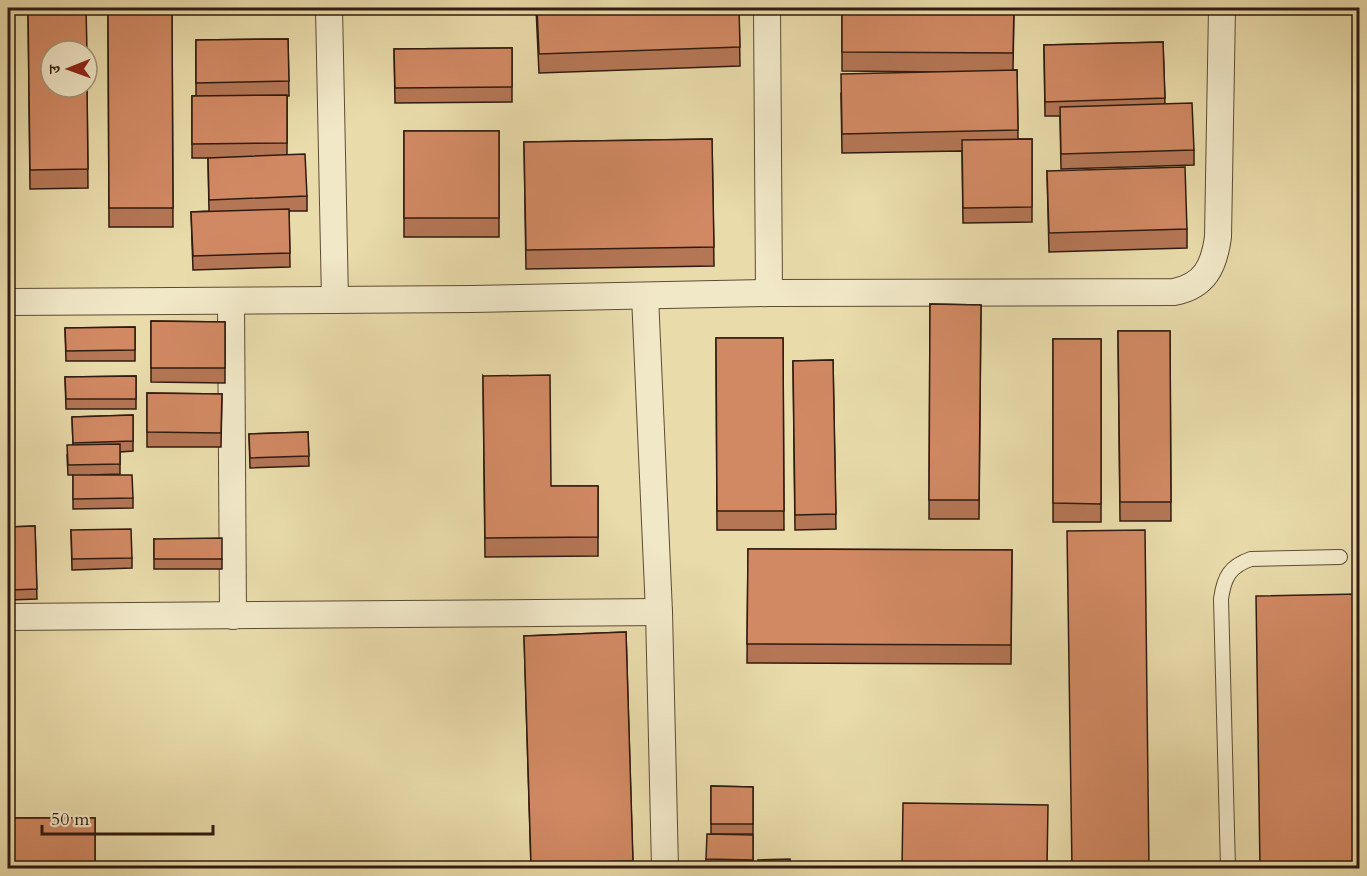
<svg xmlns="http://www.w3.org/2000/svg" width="1367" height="876" font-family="Cardo,'Noto Serif Devanagari',serif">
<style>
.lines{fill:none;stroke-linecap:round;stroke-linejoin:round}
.service-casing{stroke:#5e4b36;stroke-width:16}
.minor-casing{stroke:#5e4b36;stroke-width:28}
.service{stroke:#f1e8c8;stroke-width:14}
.minor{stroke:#f1e8c8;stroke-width:26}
.wall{fill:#b47655;stroke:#301b10;stroke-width:1.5}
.building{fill:#d18963;stroke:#301b10;stroke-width:1.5}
</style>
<rect width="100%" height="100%" fill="#e9dbaa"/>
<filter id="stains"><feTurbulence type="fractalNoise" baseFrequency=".00333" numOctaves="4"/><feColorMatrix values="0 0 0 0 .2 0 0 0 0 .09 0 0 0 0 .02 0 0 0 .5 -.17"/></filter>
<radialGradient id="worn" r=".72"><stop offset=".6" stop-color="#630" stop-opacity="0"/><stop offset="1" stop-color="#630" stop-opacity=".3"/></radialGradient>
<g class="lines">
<g class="service-casing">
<path id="service" d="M1228 868 1221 599C1224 577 1230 566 1251 559L1340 557"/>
</g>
<g class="minor-casing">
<g id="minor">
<path d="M329 8 335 300"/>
<path d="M767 8 769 293"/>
<path d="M645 296 659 612 665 868"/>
<path d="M231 301 233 616"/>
<path d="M8 302 472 299 769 293 1174 292C1205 286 1214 266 1218 237L1222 8"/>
<path d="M8 617 659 612"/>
</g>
</g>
<use href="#service" class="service"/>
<use href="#minor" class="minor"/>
</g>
<g class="wall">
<path d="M28 8 87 85 88 188 30 189Z"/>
<path d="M536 8H739L740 66 539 73Z"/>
<path d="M842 8H1014L1013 70H1017L1018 139H1032V222L963 223 962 151 842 153 841 93 944 72 842 71Z"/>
<path d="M108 13H172L173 227H109Z"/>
<path d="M288 39 289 96H287V155L307 196V211H289L290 267 193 270 191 212 209 211 208 158H192V96H196V40Z"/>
<path d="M1163 42 1165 104 1194 150V165L1061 169 1060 116H1045L1044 45Z"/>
<path d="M512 48V102L395 103 394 49Z"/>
<rect x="404" y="131" width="95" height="106"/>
<path d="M712 139 714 266 526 269 524 142Z"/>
<path d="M1047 171 1187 229V248L1049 252Z"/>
<path d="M930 304 981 305 979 519H929Z"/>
<path d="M151 321 225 322V383L151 382Z"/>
<path d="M135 327V361H66L65 328Z"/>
<path d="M1118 331H1170L1171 521H1120Z"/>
<path d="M716 338H783L784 530H717Z"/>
<rect x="1053" y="339" width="48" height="183"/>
<path d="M833 360 836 529 795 530 793 361Z"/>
<path d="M136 376V409H66L65 377Z"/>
<path d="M483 376 551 486H598V556L485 557Z"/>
<path d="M147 393 222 394 221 447H147Z"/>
<path d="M133 415V451L120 452V474L92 475 133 498V508L73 509V475H68L67 455 73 445 72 417Z"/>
<path d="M308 432 309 466 250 468 249 434Z"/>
<path d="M35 526 37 599 10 600 8 527Z"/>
<path d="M71 530 132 558V568L72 570Z"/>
<path d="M154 539 222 559V569H154Z"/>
<path d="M748 549 1012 550 1011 664 747 663Z"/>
<path d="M626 632 633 868H531L524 636Z"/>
<path d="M711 786 753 787V834H711Z"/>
<rect x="8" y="818" width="87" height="50"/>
<path d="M753 835V867L754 868H706V859Z"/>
</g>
<g class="building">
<path d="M28 8H86L87 51H51V87H87V85L88 169 30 170Z"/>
<path d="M537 8H739L740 47 539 54Z"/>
<path d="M842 8H1014L1013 53 842 52Z"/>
<path d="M108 13H172L173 208H109Z"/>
<path d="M288 39 289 81 196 83V40Z"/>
<path d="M1163 42 1165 98 1045 102 1044 45Z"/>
<path d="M512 48V87L395 88 394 49Z"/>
<path d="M1017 70 1018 130 842 134 841 74Z"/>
<path d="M287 95V143L192 144V96Z"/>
<path d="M1192 103 1194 150 1061 154 1060 107Z"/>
<rect x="404" y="131" width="95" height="87"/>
<path d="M712 139 714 247 526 250 524 142Z"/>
<path d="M1032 139V207L963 208 962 140Z"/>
<path d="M305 154 307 196 209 200 208 158Z"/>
<path d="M1185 167 1187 229 1049 233 1047 171Z"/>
<path d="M289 209 290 253 193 256 191 212Z"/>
<path d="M930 304 981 305 979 500H929Z"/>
<path d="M151 321 225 322V368H151Z"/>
<path d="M135 327V350L66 351 65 328Z"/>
<path d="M1118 331H1170L1171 502H1120Z"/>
<path d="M716 338H783L784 511H717Z"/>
<path d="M1053 339H1101V504L1053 503Z"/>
<path d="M833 360 836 514 795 515 793 361Z"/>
<path d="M550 375 551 486H598V537L485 538 483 376Z"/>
<path d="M136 376V399H66L65 377Z"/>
<path d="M147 393 222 394 221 433 147 432Z"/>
<path d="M133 415V441L73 443 72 417Z"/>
<path d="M308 432 309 456 250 458 249 434Z"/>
<path d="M120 444V464L68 465 67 445Z"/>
<path d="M73 475H132L133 498 73 499Z"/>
<path d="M35 526 37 589 10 590 8 527Z"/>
<path d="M131 529 132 558 72 559 71 530Z"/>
<path d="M1145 530 1149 868H1072L1067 531Z"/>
<path d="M222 538V559H154V539Z"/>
<path d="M748 549 1012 550 1011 645 747 644Z"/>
<path d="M1359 594V868H1260L1256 596Z"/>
<path d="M626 632 633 861 531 864 524 636Z"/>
<path d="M711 786 753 787V824H711Z"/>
<path d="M903 803 1048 805 1047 868H902Z"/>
<rect x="8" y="818" width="87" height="46"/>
<path d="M707 834 753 835V860L706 859Z"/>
<path d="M790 859 791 868H759L758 860Z"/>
<rect x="708" y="867" width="46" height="1"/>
</g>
<rect width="1367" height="876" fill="none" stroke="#e9dbaa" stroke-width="30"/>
<rect x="9" y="9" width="1349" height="858" fill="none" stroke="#301b10" stroke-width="3"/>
<rect x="15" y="15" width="1337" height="846" fill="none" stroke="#301b10" stroke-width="1.5"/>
<g transform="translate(69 69) rotate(269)"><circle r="28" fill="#f1e8c8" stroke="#a4967e" stroke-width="1.5"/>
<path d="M0-4.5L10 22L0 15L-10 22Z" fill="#8f2418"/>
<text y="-9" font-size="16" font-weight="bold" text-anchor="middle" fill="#301b10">उ</text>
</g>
<path d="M42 825v9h171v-9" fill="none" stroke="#301b10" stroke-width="3"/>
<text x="51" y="825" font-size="18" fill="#301b10" stroke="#f1e8c8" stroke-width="4.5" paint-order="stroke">50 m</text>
<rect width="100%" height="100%" filter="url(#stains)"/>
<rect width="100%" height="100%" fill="url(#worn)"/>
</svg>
